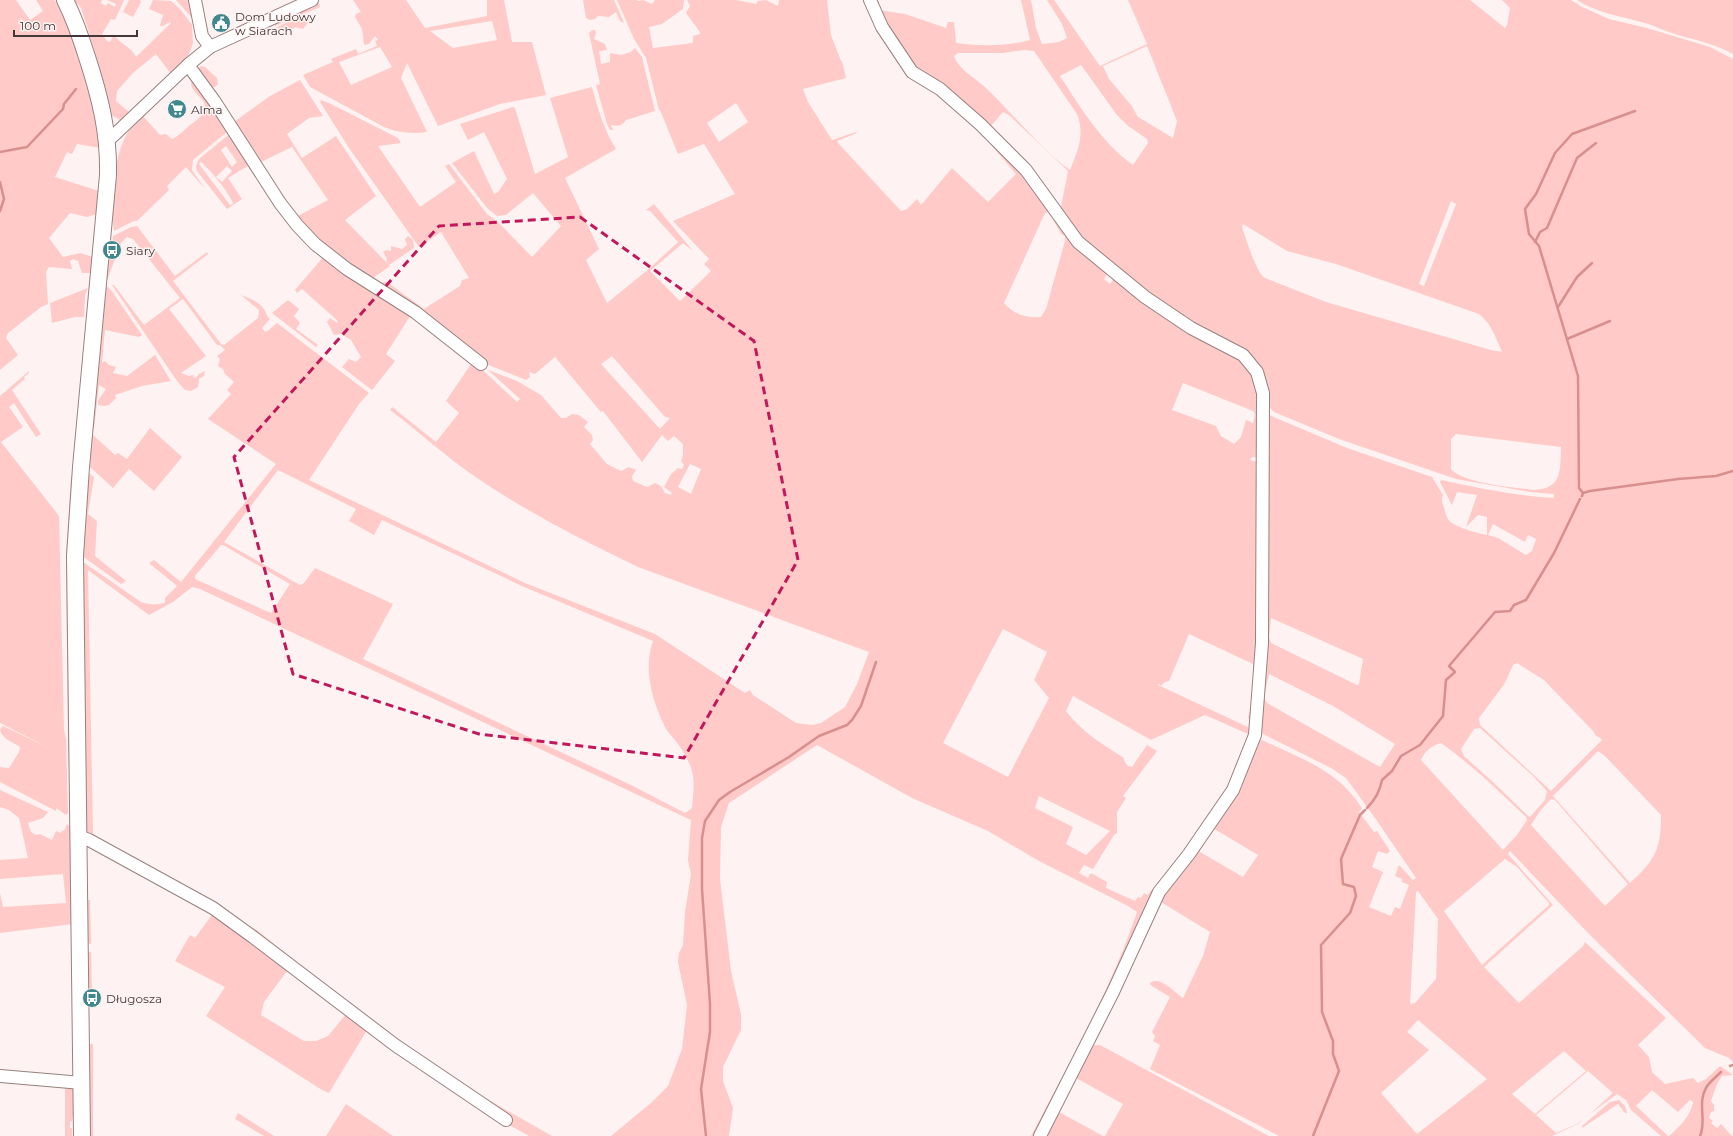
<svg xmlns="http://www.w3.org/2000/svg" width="1733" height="1136" font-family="Montserrat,sans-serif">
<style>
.green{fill:#ffcac7;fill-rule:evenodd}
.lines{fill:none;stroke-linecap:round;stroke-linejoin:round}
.stream{stroke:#d88f8d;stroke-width:2.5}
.minor-casing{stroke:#98807f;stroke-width:14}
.major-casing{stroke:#98807f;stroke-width:18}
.minor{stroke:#fff;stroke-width:12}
.major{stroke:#fff;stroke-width:16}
.marked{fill:none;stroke:#c2185b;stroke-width:3;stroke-dasharray:8 5;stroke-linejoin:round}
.labels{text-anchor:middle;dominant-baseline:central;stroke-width:3;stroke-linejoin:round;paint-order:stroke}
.poi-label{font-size:12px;fill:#433838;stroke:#fef3f2;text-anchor:start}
</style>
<rect width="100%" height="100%" fill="#fef3f2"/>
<g class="green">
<path d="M0 0H16L30 20 43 11 36 0H55L70 33 98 121 100 148 77 144 72 154 67 152 55 177 99 191 97 214 87 217 70 213 49 238 63 257 80 253 93 257 91 273H82L78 261 73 259 70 261 72 269 49 267 46 272 48 304 41 307 8 333 6 338 18 355 0 370Z"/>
<path d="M74 0H102L101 3 106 6 108 3 115 7 116 4 107 0H124L115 20 111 19 102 34 107 41 110 42 114 34C119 44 132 47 136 57L171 23 170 22 163 26H160L163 15 149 9 153 0 171 1 181 10 192 25 193 43 190 52 185 61 171 74 156 54 133 73 117 91 116 101 129 112 124 119 120 120 111 115 95 52 81 8Z"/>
<path d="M129 0H140L141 2 133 17 123 12Z"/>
<path d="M176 0H193V19Z"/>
<path d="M353 0H406L425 28 487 16V0H504L512 42H532L546 95 500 104 438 126 407 63 401 78 427 132C412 134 398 133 384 127L310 87 303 75 333 62 331 59 356 49 358 54 377 46 375 41 378 40 375 36 369 44 365 45 364 44 362 29 355 17 356 14 361 12ZM492 21 497 40 453 48 430 31ZM380 47 392 67 351 85 339 62Z"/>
<path d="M583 0H614L624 23 620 21 616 12 609 17 598 16 595 19 590 20 586 18Z"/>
<path d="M617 0H636L639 1 643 0 652 4 655 0H684L683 9 662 24 649 27 653 48 693 43V36L700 34V32L686 13 690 6 687 0H736L756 4 758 1 766 0 778 6 779 0H827L831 35 841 61H842L846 78 803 89 808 102 832 140 856 132 857 133 837 141 838 143 901 211 907 209 917 199 921 205 952 168 988 202 1016 174 992 146 995 143 1109 271 1104 279 1110 284 1114 278 1233 353 1257 378 1259 458 1252 457 1250 460 1259 462 1255 719 1248 718 1253 695V664L1189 634 1169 681 1165 682 1161 686 1159 684 1158 685 1250 728 1252 735 1229 784 1248 734 1205 715 1151 740 1073 696 1066 711C1082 732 1102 744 1124 758V761L1128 766 1132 767 1147 745 1157 751 1123 796 1126 798 1117 812V833L1114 835 1093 869 1084 865 1079 873 1088 878 1091 873 1107 882 1106 888 1135 901 1138 897 1141 898 1144 893 1148 895 1151 890 1155 893 1131 947 1037 1136H1031C1069 1063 1111 990 1137 912L1128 906 1039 861 988 831 912 798 817 745 729 803 721 827 720 879 731 971 741 1014V1030L723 1067V1081L733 1108 729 1136H611L652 1102 668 1086 682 1049 687 1005 678 962 679 953 683 945 685 912 691 874 688 860 691 820 200 589 192 587 173 602 149 615 88 570 93 834 109 846 258 931 346 1002 464 1086 552 1136H529L506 1123 372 1024 284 954 84 835 83 562 141 602C150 605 156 605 165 603V598L177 586 149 563 154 560 181 582 276 464 208 419 231 394 227 390 234 382 225 374 223 369 219 367 218 365 220 359 217 356 225 350 220 345H217L183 299 169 309 206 356 181 373 189 376 194 375 193 377 196 378 199 374 205 371 204 376 199 379 198 387 191 391 185 390 177 381 112 285H114L144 325 180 298 133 239 127 237 121 243 108 278 109 279 103 278 109 255 113 254 115 247H112L113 236 131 227 137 226 175 276 207 252 208 254 173 281 221 344 224 345 258 318 259 310 241 295C249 298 258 301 263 308 266 311 266 316 270 319L262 328 265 332 269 330 277 323 369 393 359 404 309 480 525 583 655 634 745 693 750 690 753 695 796 723 812 725 821 723 845 707 857 684 869 652 638 567C582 540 525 511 474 476 445 456 418 431 390 410L392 407 436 442 459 413 446 401 473 361 517 402 520 399 488 370 517 381 541 395 561 418H566L572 414 579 415 588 422 584 427 592 435 593 440 590 444 607 464 621 471 629 467 636 470 632 476 633 481 647 487 655 483 661 486 665 493 671 495 672 493 664 487 671 474 678 468 682 469 684 465 681 461 683 455V444L674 436 668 441 662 435 642 462 603 411 601 412 555 357 535 374 529 372 530 377 526 380 486 364 373 284 387 282 424 309 460 286 462 280 469 278 441 232 419 247 349 148 320 102 321 100 329 103 398 138 401 143 378 146 420 207 456 182 445 166 449 164 487 214 498 222 532 257 561 226 533 193 506 215 497 216 487 208 452 163 474 151 494 194 498 192 507 179 484 132 468 140 460 124 513 107 515 108 535 174 568 157 550 98 592 87C598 109 604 130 616 149L565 178 599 249 586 260 607 303 650 268 678 242 650 211 646 210 654 204 693 251 683 243 650 271 680 301 711 271 704 264 709 259 673 221 735 194 704 144 678 154 660 110H659L646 58 634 39ZM736 103 748 122 719 142 707 123ZM1049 212 1061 234 1065 236V241L1046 309 1041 317C1025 318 1015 315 1004 303L1045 213ZM612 356 665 417 670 418 660 429 601 364ZM1183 383 1253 411 1255 414 1253 423 1246 420 1241 437 1234 444 1221 436 1216 426 1172 410ZM690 464 701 469 691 494 678 487ZM278 470 356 509 349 521 374 535 382 520 522 586 653 641C643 668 652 701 665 727 668 733 674 738 678 744 682 750 687 758 690 765 696 779 693 794 692 808L685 813 631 785 363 659 393 604 315 568 303 584 300 585 224 542ZM221 545H223L290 584 271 613 195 579V576ZM1003 629 1047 652 1034 680 1049 698 1008 777 943 743ZM1039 796 1110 831 1086 855 1066 844 1073 827 1035 808Z"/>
<path d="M1021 0H1031L1036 28 1042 44 1059 42 1067 38 1062 24 1047 0H1054L1100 66 1147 44 1128 0H1470L1505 28 1507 25 1510 8 1502 0H1571L1582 7 1609 19 1647 28 1710 47 1733 59V1062L1729 1058 1705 1048 1588 933 1510 851 1508 854 1553 905 1484 967 1519 1003 1583 946 1585 942 1666 1018 1638 1045 1649 1057 1652 1072 1665 1084 1693 1078 1698 1083 1706 1079 1720 1066 1733 1075 1722 1076 1717 1084 1711 1101 1714 1105V1111L1711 1112 1709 1118 1713 1121 1711 1123 1717 1128 1721 1124 1732 1136H1669C1679 1127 1691 1116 1693 1102L1690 1100 1678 1112 1652 1090 1636 1106 1668 1136H1661L1631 1110 1626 1100 1617 1094 1590 1114 1613 1093 1588 1071 1536 1115 1556 1133 1577 1124 1584 1118 1578 1124 1552 1136H1279L1150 1069 1160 1045 1153 1041 1155 1036 1152 1032 1170 997 1152 986 1150 984 1151 982C1162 977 1175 993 1183 998L1203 956 1210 932 1161 902 1152 910 1199 848 1200 852 1243 877 1258 855 1216 830 1212 829 1255 741 1262 740C1301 759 1337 769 1362 808L1359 812 1374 832 1377 831 1390 851 1387 854 1378 851 1372 867 1383 872 1369 907 1391 916 1395 907 1400 909 1409 885 1402 882V879L1395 876 1399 865 1413 880 1416 878 1375 818 1346 778 1331 768 1263 734 1261 730 1267 415H1269L1347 448 1432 477 1443 495C1441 500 1442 503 1444 507 1445 511 1446 516 1448 519 1453 527 1477 533 1487 535V517L1478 515 1466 527 1477 495 1457 492 1452 505 1440 482 1441 480C1478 488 1516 496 1554 498V494L1530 492 1456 479 1339 439 1274 412C1264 403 1265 387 1261 374 1259 366 1255 359 1249 353L1193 327 1080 241 1057 209 910 62 878 10 905 14 946 28 948 22H954L956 43C982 46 1006 47 1030 40ZM1147 46 1177 121 1173 138 1138 117 1131 105 1109 79 1103 66ZM1024 50 1034 51 1077 114C1085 134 1078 151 1070 170 1042 150 1014 115 988 90 978 79 959 71 954 56L958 53H1003ZM1081 65 1117 115 1127 125 1147 139 1148 143 1133 165C1101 142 1081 108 1060 76ZM1003 112 1009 115 1068 171 1061 207 1037 175 991 130 990 127ZM1451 201 1456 204 1424 286 1419 284ZM1243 224 1287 251 1336 264 1479 314C1491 323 1496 338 1502 352L1491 350 1326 302 1265 278C1256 273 1246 238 1242 227ZM1456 434 1561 447C1560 470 1563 489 1533 490 1512 487 1465 484 1451 469V439ZM1493 524 1525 542 1528 535 1536 539 1532 551 1526 555 1498 538 1488 535ZM1271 618 1363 659 1359 684 1357 685 1271 643 1269 638ZM1517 663 1544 680 1593 731 1596 736 1599 737 1602 740 1551 791 1480 725 1479 718 1505 683 1513 665ZM1269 674 1333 706 1395 744 1380 767 1267 703 1264 697ZM1480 728 1533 776 1547 791 1545 800 1530 817 1528 816 1495 784 1464 756 1461 749 1474 729ZM1441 743C1472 765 1499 791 1526 817L1527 820 1517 835 1503 850 1421 760C1425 751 1431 746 1441 743ZM1598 751 1605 756 1661 815C1661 850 1655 860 1630 883L1553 796ZM1551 799 1555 800 1628 884 1605 906 1531 825 1540 811ZM1505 859 1517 867 1549 903V905L1482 965 1444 911ZM1418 891 1438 919 1436 979 1415 1003 1410 1004 1416 892ZM1418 1020 1487 1079 1417 1134 1381 1093 1429 1050 1407 1032ZM1564 1051 1586 1071 1535 1114 1512 1094Z"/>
<path d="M1577 0H1733V54C1712 42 1692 40 1669 32 1660 29 1651 24 1641 22 1619 16 1597 13 1577 0Z"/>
<path d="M319 3 320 7 275 26 274 23Z"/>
<path d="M305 14 310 20 303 29 295 27 284 34 282 31 279 30 277 27Z"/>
<path d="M592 30H595L596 33 594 39 605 44 607 50 599 51 601 64 610 62V53L621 55 631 52 635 48 642 57 655 111 626 120C622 127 616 126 611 125L613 130H610L607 124 596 85 600 84 589 33Z"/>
<path d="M201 66 205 67 217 78 218 84 215 87H211L196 71Z"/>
<path d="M193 79 228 131 193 160 192 170 206 190 186 167 167 186 169 190 137 221H134L114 231C110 205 113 157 127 134 131 127 138 122 143 116L160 135 166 134 172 139C179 136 184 130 190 125 194 122 202 117 204 112 211 98 184 91 193 79Z"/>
<path d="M300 80 323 116 309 118 287 134 302 158 336 136 376 196 345 220 390 266 369 281 294 219 234 122 270 96ZM292 147 328 200 296 217 259 163Z"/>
<path d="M232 132 251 164 228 178 242 199 227 209 197 171 196 166 199 159ZM226 146 237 162 232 167 221 150ZM201 162C209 168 232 196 233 204L230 205 199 164ZM227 166 232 171 222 182 216 177Z"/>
<path d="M408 236 413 240 414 248 389 265 386 261 387 259 383 252 386 250 391 251V246L402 249 407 245 405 239Z"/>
<path d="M325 255 412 313 386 354 395 361 372 390 342 367 349 359 356 362 361 357 351 340 341 334 334 335 327 322 330 318 337 323 338 321 302 289 297 293 295 290Z"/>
<path d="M103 286 108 287 111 290 142 335 139 337 105 330 102 363 105 361 109 365 116 367 113 373 127 376 155 355 171 381 142 386 115 395 116 398 109 405 104 406 98 405V401L106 389 99 385 94 429 91 428Z"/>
<path d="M88 288 85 295 84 317H75L52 323 50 303Z"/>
<path d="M288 300 299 309 294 316 300 323 296 329 318 345 316 347 272 313Z"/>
<path d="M29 371V373L24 377 25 379 12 390 41 434 36 437 14 403 9 407 23 427 1 442 59 516 64 730 66 740 68 813 66 815 56 808V811L0 782V767L9 768 19 752 20 747C13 742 1 739 0 729L3 726 49 748 0 723V396Z"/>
<path d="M150 428 182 457 154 491 129 469 113 488 90 467 85 466 88 435H93L115 455 118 453 127 459Z"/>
<path d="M85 473 90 474 94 477 88 514 97 521 95 556 126 581 121 584 81 555Z"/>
<path d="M71 477H73L71 815 68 745 66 555Z"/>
<path d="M0 790 48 812 43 818 28 823 31 832 36 835 40 834 52 840 56 831 61 833 62 830 64 831 67 824 71 828 73 924 0 933V893L3 907 66 903 63 874 0 879V860L28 858 19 818 9 810 0 807Z"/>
<path d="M85 900H90L91 944 87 943Z"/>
<path d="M214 912 290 967 264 1002 261 1015 304 1041H316L328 1036 347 1013 367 1030 329 1093 322 1090 206 1016 225 987 175 961 190 935 195 938Z"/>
<path d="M86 951 91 952 92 993 90 991 86 977Z"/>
<rect x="88" y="1044" width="5" height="92"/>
<path d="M1095 1045H1100L1269 1136H1105L1123 1104 1076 1078 1064 1102 1061 1100 1089 1047Z"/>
<path d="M69 1086 74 1087V1108L72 1121 70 1122V1128H72V1136H65V1088Z"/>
<path d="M1619 1100 1625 1106 1627 1113H1625L1618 1104 1582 1128V1126L1610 1102Z"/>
<path d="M346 1104 393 1136H326Z"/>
<path d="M1058 1105 1061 1107 1059 1112 1103 1136H1043Z"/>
<path d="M238 1113 274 1136H264L235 1119Z"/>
</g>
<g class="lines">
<g class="stream">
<path d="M0 152 27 147 63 109 64 104 76 89"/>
<path d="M0 182 4 199 0 211"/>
<path d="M1535 242 1540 232 1547 228 1577 158 1596 143"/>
<path d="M1558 307 1577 277 1592 263"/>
<path d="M1567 339 1610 321"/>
<path d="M1583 493 1579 488 1578 376 1539 246 1529 234 1525 209 1536 194 1555 153 1572 134 1635 111"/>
<path d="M1582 496 1583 493 1590 491 1678 479 1716 476 1733 471"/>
<path d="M1367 808C1375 800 1380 791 1382 780L1392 771 1401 756 1420 745 1443 716 1446 680 1455 672 1449 666 1495 612 1510 611 1514 605 1526 600 1554 553 1580 499"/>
<path d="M1730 1066 1733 1065"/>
<path d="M706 1136 701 1089 710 1032V1004L702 889V838L705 821 719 800 730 792 789 757 819 736 847 725 852 720 861 706 876 662"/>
<path d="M1313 1136 1339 1071 1333 1054V1041L1322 1012 1321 945 1350 913 1356 896 1354 887 1343 884 1341 859 1360 815 1365 810"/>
<path d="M1700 1136C1707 1121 1697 1103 1706 1088 1709 1082 1716 1077 1721 1072"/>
</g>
<g class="minor-casing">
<g id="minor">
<path d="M195 0 202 36 210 47"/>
<path d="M870 0 882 27 912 72 940 89 980 124 1026 170 1078 242 1145 297 1191 328 1243 355 1257 372 1263 393 1262 643 1255 735 1233 790 1189 854 1159 892 1113 992 1040 1136"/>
<path d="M188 65 215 102 280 203 297 225 315 244 347 269 415 312 481 364"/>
<path d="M108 139 112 137 188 65 210 47 312 0"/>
<path d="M78 836 89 840 213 908 253 937 395 1045 506 1120"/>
<path d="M0 1076 82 1083"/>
</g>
</g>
<g class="major-casing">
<path id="major" d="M65 0C74 18 81 38 87 57 100 97 109 132 108 175L81 467 75 556 82 1136"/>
</g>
<use href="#minor" class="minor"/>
<use href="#major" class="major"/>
</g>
<path class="marked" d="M580 217 754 341 798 560 684 758 479 734 293 674 234 457 439 226Z"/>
<defs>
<g id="civic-disc" transform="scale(1)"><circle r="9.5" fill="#40888d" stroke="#fef3f2"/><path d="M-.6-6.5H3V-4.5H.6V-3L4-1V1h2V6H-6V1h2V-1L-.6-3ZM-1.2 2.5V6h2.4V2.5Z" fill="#fff"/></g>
<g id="supermarket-disc" transform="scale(1)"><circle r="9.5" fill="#40888d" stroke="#fef3f2"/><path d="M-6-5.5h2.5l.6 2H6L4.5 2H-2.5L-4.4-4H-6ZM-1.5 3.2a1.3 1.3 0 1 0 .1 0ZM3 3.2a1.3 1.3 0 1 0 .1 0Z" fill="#fff"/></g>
<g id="bus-disc" transform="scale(1)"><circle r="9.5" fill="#40888d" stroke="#fef3f2"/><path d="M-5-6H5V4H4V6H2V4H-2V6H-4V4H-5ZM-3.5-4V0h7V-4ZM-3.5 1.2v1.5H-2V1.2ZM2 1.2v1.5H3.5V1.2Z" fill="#fff"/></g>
</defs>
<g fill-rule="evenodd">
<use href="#civic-disc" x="221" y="23"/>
<use href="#supermarket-disc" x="177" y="109"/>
<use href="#bus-disc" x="112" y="250"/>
<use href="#bus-disc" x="92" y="998"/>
</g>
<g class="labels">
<g class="poi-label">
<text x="235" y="16">Dom Ludowy<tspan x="235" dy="14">w Siarach</tspan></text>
<text x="191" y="109">Alma</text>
<text x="126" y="250">Siary</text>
<text x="106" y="998">Długosza</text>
</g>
</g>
<path d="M14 30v6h123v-6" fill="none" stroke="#433838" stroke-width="2"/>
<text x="20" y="30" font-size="12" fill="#433838" stroke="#fef3f2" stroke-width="3" paint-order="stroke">100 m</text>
</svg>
